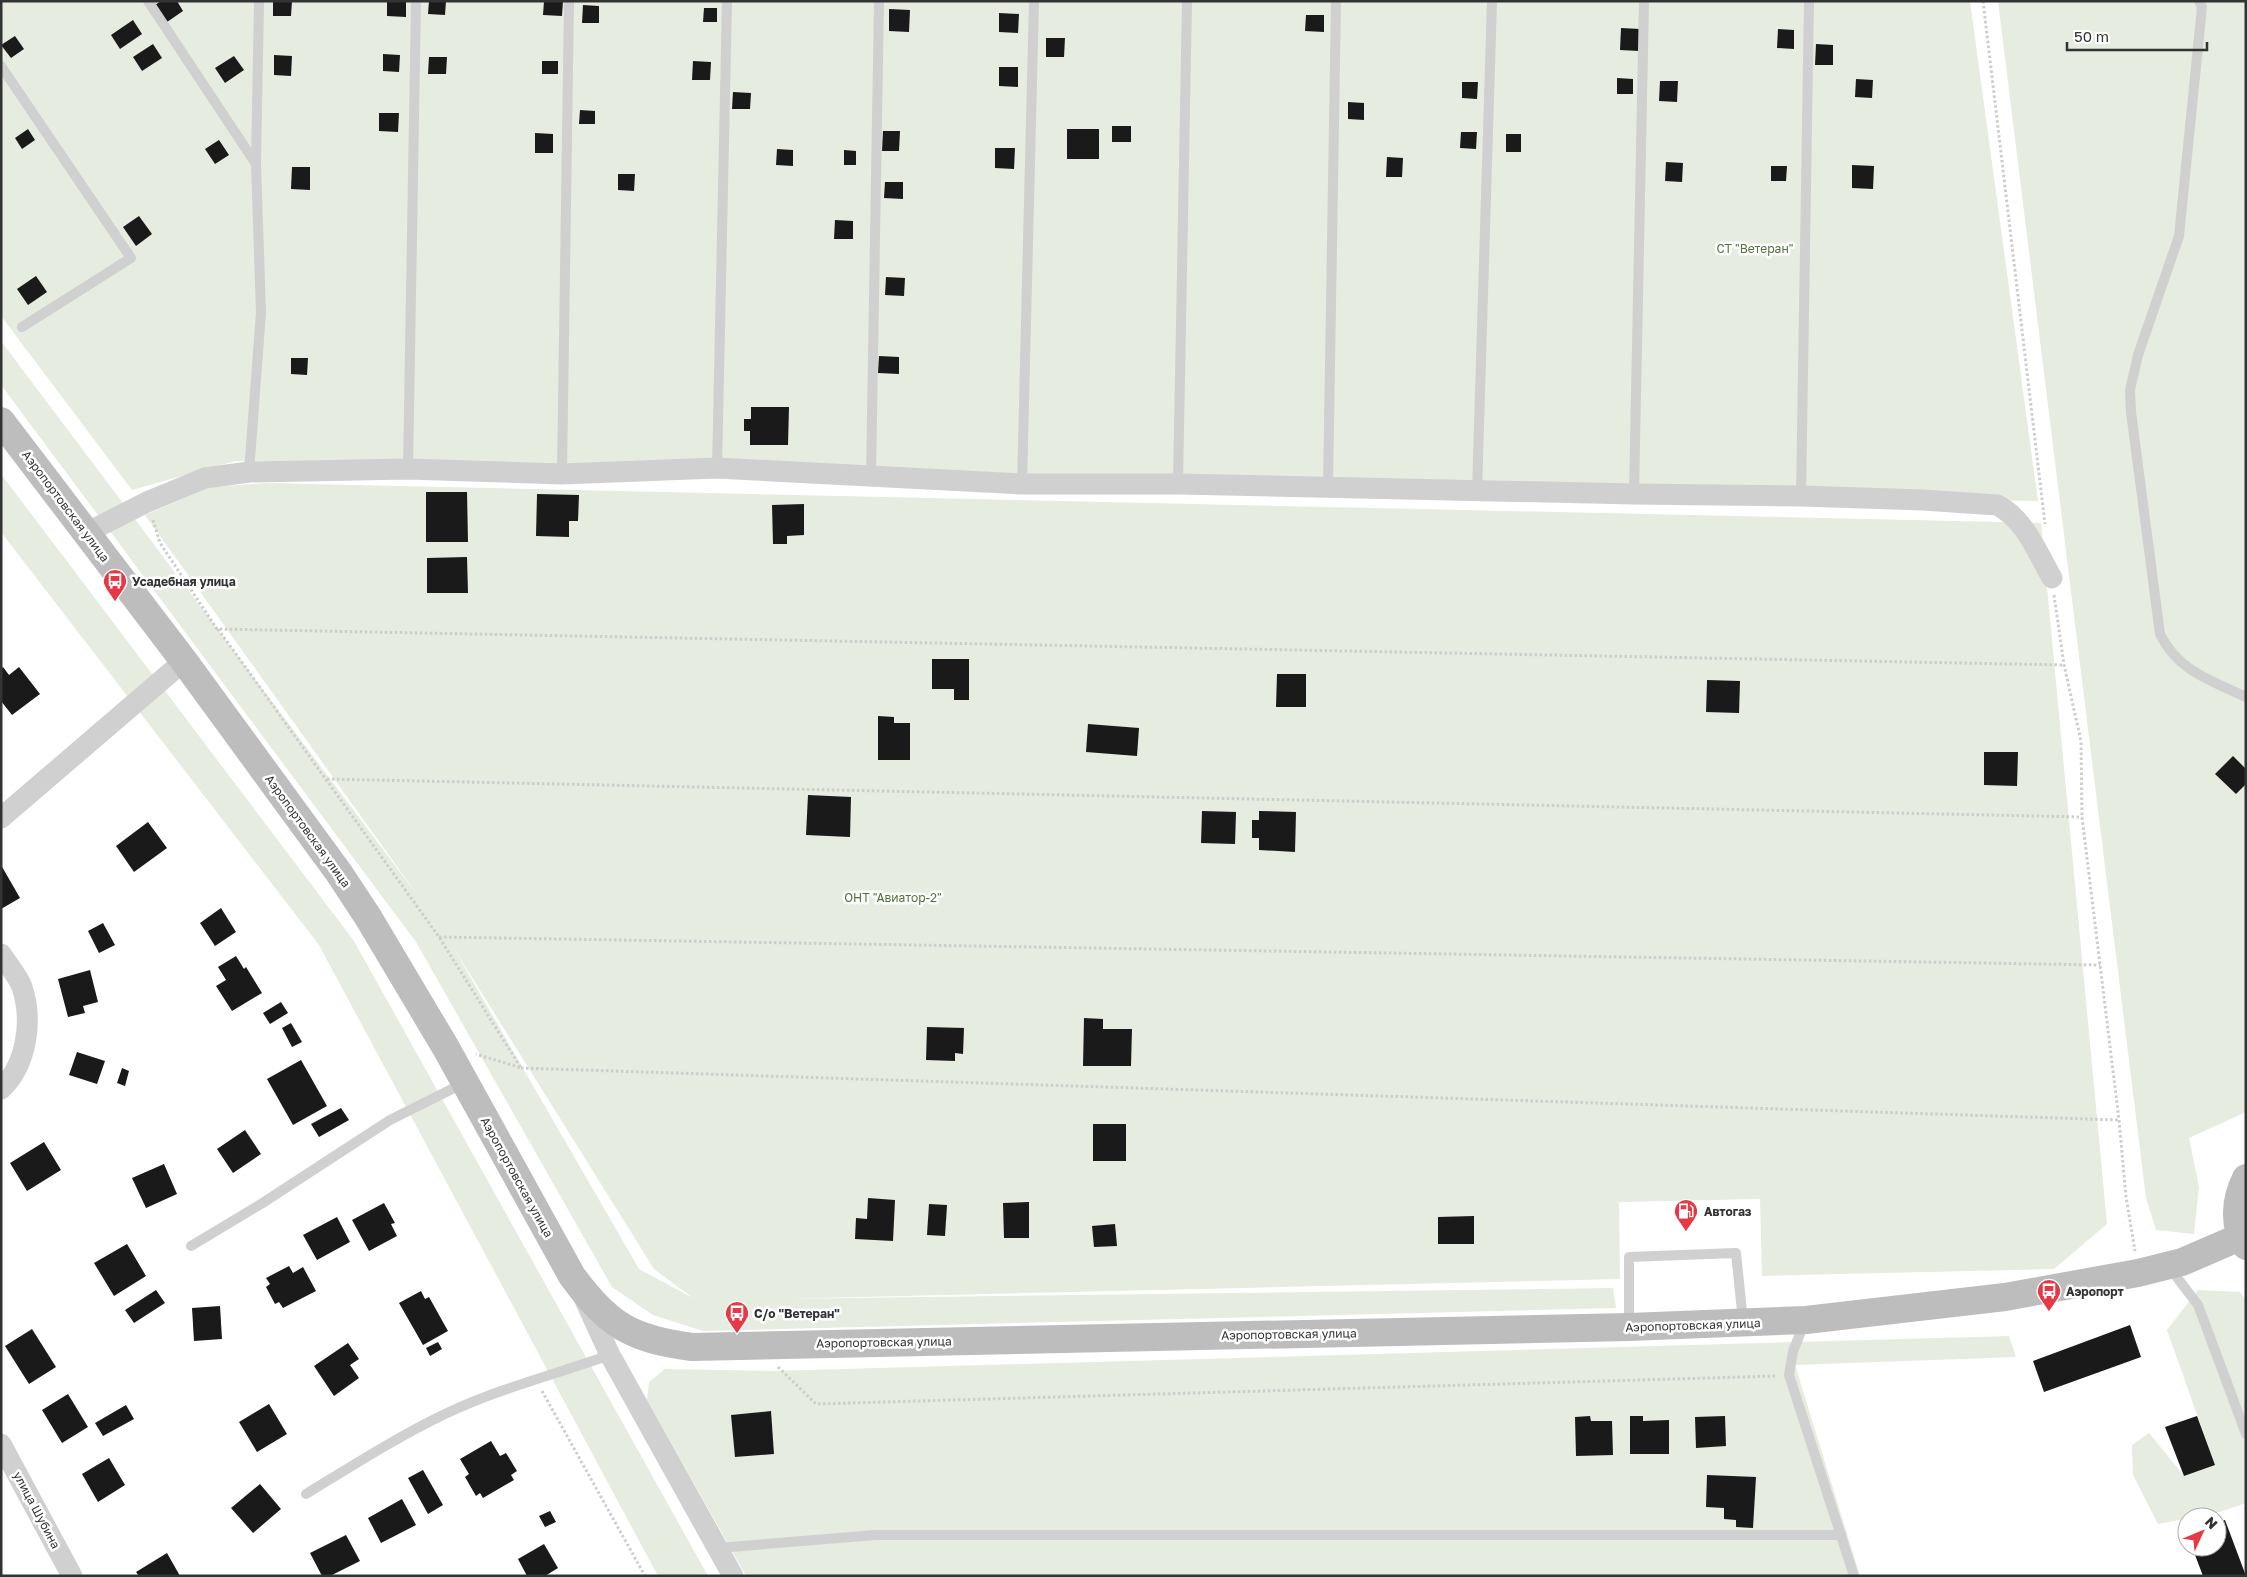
<svg xmlns="http://www.w3.org/2000/svg" width="2247" height="1577" font-family="'Golos Text',sans-serif">
<style>
.green{fill:#e6ecdf;fill-rule:evenodd}
.building{fill:#1a1a1a}
.lines{fill:none;stroke-linecap:round;stroke-linejoin:round}
.path{stroke:#cdcdcd;stroke-width:3;stroke-dasharray:2.5 2.5;stroke-linecap:butt}
.lane{stroke:#d0d0d0;stroke-width:10}
.street{stroke:#d0d0d0;stroke-width:21}
.secondary{stroke:#bdbdbd;stroke-width:28}
.labels{text-anchor:middle;dominant-baseline:central;stroke-width:5;stroke-linejoin:round;paint-order:stroke}
.park-label{font-size:12px;fill:#56703f;stroke:#fff}
.street-label{font-size:12px;fill:#333;stroke:#fff}
.poi-label{font-size:12px;font-weight:bold;fill:#333;stroke:#fff;text-anchor:start}
</style>
<rect width="100%" height="100%" fill="#fff"/>
<g class="green">
<path d="M1 1H1970L2038 501 235 461 132 490 1 316Z"/>
<path d="M1998 1H2246V1112L2189 1138 2199 1187 2194 1234 2156 1230 2146 1198Z"/>
<path d="M1 341 421 900 145 515 210 487 266 483 2041 523 2107 1224 2054 1269 1762 1276 1760 1199 1619 1202 1620 1279 776 1299 1613 1288 1616 1308 703 1331 653 1315 612 1287 416 942 1 385ZM453 947 654 1269 693 1298 639 1269Z"/>
<path d="M1 474 354 941 708 1576H658L319 945 1 532Z"/>
<path d="M2198 1290 2240 1292 2246 1300V1503L2220 1512 2158 1524 2133 1475 2132 1445 2149 1433 2184 1476 2215 1465 2167 1330Z"/>
<path d="M2009 1336 2016 1357 1795 1365 1860 1576H746L647 1400 649 1382 665 1369 774 1371ZM770 1411 774 1454 735 1457 732 1415Z"/>
</g>
<g class="building">
<path d="M161 1H177L183 11 167 22 155 5Z"/>
<path d="M273 1H292L291 16H273Z"/>
<path d="M387 1H406V17L387 16Z"/>
<path d="M429 1H446L445 15 428 14Z"/>
<path d="M544 1H563L562 16 543 15Z"/>
<path d="M583 5 599 6V23H582Z"/>
<path d="M704 8H717V22H703Z"/>
<path d="M889 9 910 10 909 32 889 31Z"/>
<path d="M999 13 1019 14 1018 33 999 32Z"/>
<path d="M1306 15H1324V32L1305 31Z"/>
<path d="M133 20 142 34 120 49 111 35Z"/>
<path d="M1621 28 1640 29 1639 51 1620 50Z"/>
<path d="M1778 29 1794 30V49L1777 48Z"/>
<path d="M15 36 24 49 11 58 1 45Z"/>
<path d="M1046 38H1065L1064 57H1046Z"/>
<path d="M153 44 162 58 142 71 133 57Z"/>
<path d="M1816 44 1833 45V65H1815Z"/>
<path d="M383 54 400 55 399 72 383 71Z"/>
<path d="M274 55 292 56 291 76 274 75Z"/>
<path d="M234 56 244 70 225 83 215 68Z"/>
<path d="M429 57H447L446 74H428Z"/>
<rect x="542" y="61" width="16" height="13"/>
<path d="M693 61 711 62 710 80H692Z"/>
<path d="M999 67H1018V87L999 86Z"/>
<path d="M1617 78 1633 79V94H1617Z"/>
<path d="M1856 79 1873 80 1872 98 1855 97Z"/>
<path d="M1660 81H1678L1677 102 1659 101Z"/>
<path d="M1462 82H1478L1477 99 1462 98Z"/>
<path d="M733 92 751 93 750 109H732Z"/>
<path d="M1348 102 1364 103V120L1348 119Z"/>
<path d="M580 110 595 111V124H579Z"/>
<path d="M379 113H399L398 132 379 131Z"/>
<rect x="1112" y="126" width="19" height="16"/>
<path d="M28 129 35 140 22 149 15 138Z"/>
<rect x="1067" y="129" width="32" height="30"/>
<path d="M883 131H900L899 151H882Z"/>
<path d="M1461 132H1477L1476 149 1460 148Z"/>
<path d="M535 133 553 134V153H535Z"/>
<rect x="1506" y="134" width="15" height="18"/>
<path d="M219 140 229 155 215 164 205 149Z"/>
<path d="M995 148H1015L1014 169 995 168Z"/>
<path d="M777 149 793 150V166L776 165Z"/>
<path d="M844 150 856 151V165H844Z"/>
<path d="M1387 157 1403 158 1402 177H1386Z"/>
<path d="M1666 162 1683 163 1682 182 1665 181Z"/>
<path d="M1852 165 1874 166 1873 189 1852 188Z"/>
<path d="M1771 166H1787L1786 181H1771Z"/>
<path d="M292 167H310V190L291 189Z"/>
<path d="M618 174H635L634 191 618 190Z"/>
<path d="M885 182H903V199L884 198Z"/>
<path d="M139 216 152 234 136 246 123 227Z"/>
<path d="M835 220 853 221V239H834Z"/>
<path d="M36 276 47 292 28 305 17 289Z"/>
<path d="M886 277 905 278 904 296 885 295Z"/>
<path d="M879 356 899 357V374L878 373Z"/>
<path d="M291 358H308L307 375 291 374Z"/>
<path d="M751 407H789L788 445H750V431H744V419H751Z"/>
<path d="M426 492H467L468 542H426Z"/>
<path d="M537 494 579 495 578 521H569V537L536 536Z"/>
<path d="M804 504V535L787 536V544H773L772 505Z"/>
<path d="M467 557 468 593H427V558Z"/>
<path d="M932 659H969V700H954V689H932Z"/>
<path d="M3 667 9 675 19 667 40 694 12 715 1 701V669Z"/>
<path d="M1277 674H1306V707H1276Z"/>
<path d="M1707 680 1740 681 1739 713 1706 712Z"/>
<path d="M878 716 894 717V723H910V760H878Z"/>
<path d="M1088 724 1139 728 1137 756 1086 752Z"/>
<path d="M1984 752H2018L2017 786 1984 785Z"/>
<path d="M2233 756 2246 769V784L2236 794 2215 774Z"/>
<path d="M808 795 851 797 850 837 806 835Z"/>
<path d="M1202 811 1236 812 1235 844 1201 843Z"/>
<path d="M1259 811 1296 812 1295 852 1259 850V838H1252V820H1259Z"/>
<path d="M148 822 167 848 134 872 116 846Z"/>
<path d="M1 865 20 898 1 909Z"/>
<path d="M221 908 236 932 215 946 200 923Z"/>
<path d="M103 923 115 945 99 953 88 931Z"/>
<path d="M236 956 244 969 246 967 262 993 232 1011 216 986 226 980 218 967Z"/>
<path d="M90 970 98 1002 83 1006 85 1013 68 1017 58 979Z"/>
<path d="M281 1002 288 1013 270 1024 263 1013Z"/>
<path d="M1084 1018 1103 1019V1029H1132L1131 1066H1083Z"/>
<path d="M291 1023 302 1042 292 1047 282 1028Z"/>
<path d="M927 1027 964 1028 963 1054 955 1053V1061L926 1060Z"/>
<path d="M77 1052 105 1061 97 1084 69 1075Z"/>
<path d="M301 1060 327 1106 293 1125 267 1079Z"/>
<path d="M122 1068 129 1071 125 1086 117 1083Z"/>
<path d="M341 1108 349 1120 319 1137 311 1124Z"/>
<rect x="1093" y="1124" width="33" height="37"/>
<path d="M245 1130 261 1154 233 1173 217 1149Z"/>
<path d="M44 1142 61 1170 27 1191 10 1163Z"/>
<path d="M164 1164 177 1194 146 1208 132 1178Z"/>
<path d="M868 1198 895 1200 893 1241 855 1239 856 1218 867 1219Z"/>
<path d="M1029 1202V1238H1004L1003 1203Z"/>
<path d="M384 1203 395 1223 391 1224 397 1236 369 1251 352 1220Z"/>
<path d="M929 1204 947 1205 945 1236 927 1235Z"/>
<path d="M1474 1216V1244H1438V1217Z"/>
<path d="M337 1217 350 1242 317 1260 303 1235Z"/>
<path d="M1115 1224 1117 1246 1094 1247 1092 1226Z"/>
<path d="M127 1244 146 1276 114 1296 94 1263Z"/>
<path d="M289 1266 293 1273 303 1267 316 1291 283 1308 279 1302 275 1304 266 1287 270 1284 266 1278Z"/>
<path d="M156 1290 165 1303 134 1323 125 1310Z"/>
<path d="M421 1291 425 1299 429 1297 448 1331 423 1345 399 1303Z"/>
<path d="M220 1306 222 1339 194 1341 192 1308Z"/>
<path d="M2130 1325 2141 1357 2044 1392 2033 1361Z"/>
<path d="M32 1329 56 1367 29 1384 5 1346Z"/>
<path d="M438 1342 442 1349 430 1356 426 1348Z"/>
<path d="M348 1343 359 1359 350 1365 359 1378 334 1396 314 1366Z"/>
<path d="M68 1394 88 1427 62 1443 42 1410Z"/>
<path d="M269 1404 287 1434 257 1452 239 1422Z"/>
<path d="M126 1405 134 1419 103 1436 95 1423Z"/>
<path d="M771 1411 774 1454 735 1457 731 1415Z"/>
<path d="M1590 1416 1591 1421H1612L1613 1455 1576 1456 1575 1417Z"/>
<path d="M1630 1416H1643V1421L1669 1420V1454H1630Z"/>
<path d="M1725 1416 1726 1446 1696 1448 1695 1417Z"/>
<path d="M2197 1416 2215 1465 2184 1476 2165 1427Z"/>
<path d="M491 1441 500 1456 506 1453 517 1471 511 1475 514 1480 483 1498 480 1493 476 1496 465 1477 469 1474 460 1459Z"/>
<path d="M109 1458 125 1485 98 1502 82 1474Z"/>
<path d="M423 1470 443 1505 428 1514 408 1478Z"/>
<path d="M1707 1475 1756 1477 1753 1528 1736 1527V1520L1724 1519V1508L1706 1507Z"/>
<path d="M260 1484 281 1509 253 1533 231 1508Z"/>
<path d="M402 1499 416 1525 381 1543 368 1518Z"/>
<path d="M550 1511 556 1522 545 1527 539 1516Z"/>
<path d="M2225 1520 2246 1576H2203L2192 1547H2217V1523Z"/>
<path d="M346 1535 360 1561 330 1576H322L310 1553Z"/>
<path d="M544 1544 558 1568 545 1576H527L518 1559Z"/>
<path d="M167 1553 180 1576H139L136 1572Z"/>
</g>
<g class="lines">
<g class="path">
<path d="M1983 1 2045 524"/>
<path d="M153 520 160 543 217 629 2064 665"/>
<path d="M2054 595 2064 665 2081 741 2082 817 2119 1120 2126 1197 2135 1251"/>
<path d="M218 629 439 937 521 1068 476 1054"/>
<path d="M327 779 2082 817"/>
<path d="M439 937 2100 965"/>
<path d="M521 1068 2119 1120"/>
<path d="M778 1367 816 1404 1777 1376"/>
<path d="M542 1391 645 1576"/>
</g>
<g class="lane">
<path d="M148 1 256 164"/>
<path d="M2199 1 2202 7 2179 236 2138 355 2130 390 2131 412 2160 634C2178 671 2210 680 2246 697"/>
<path d="M1 66 131 258 22 327"/>
<path d="M717 468 727 1"/>
<path d="M408 469 416 1"/>
<path d="M249 472 261 313 256 164 259 1"/>
<path d="M562 474 569 1"/>
<path d="M871 476 879 1"/>
<path d="M1022 484 1034 1"/>
<path d="M1178 484 1187 1"/>
<path d="M1328 486 1336 1"/>
<path d="M1477 491 1492 1"/>
<path d="M1634 494 1644 1"/>
<path d="M1801 496 1809 1"/>
<path d="M191 1246 261 1204 390 1120 464 1083"/>
<path d="M2169 1267 2198 1305 2246 1434"/>
<path d="M1805 1322 1793 1351 1789 1375 1854 1576"/>
<path d="M1629 1325V1257L1736 1253 1743 1321"/>
<path d="M306 1494C352 1466 397 1437 445 1414 497 1389 556 1374 610 1355"/>
<path d="M718 1548 875 1535H1841"/>
</g>
<g class="street">
<path d="M86 533 147 502 205 478 249 472 408 469 562 474 717 468 1022 484H1178L1634 494 1801 496 1923 500 1997 505C2025 519 2037 552 2052 578"/>
<path d="M1 818 184 661"/>
<path d="M1 954C8 965 18 976 22 987 33 1020 27 1065 1 1089"/>
<path d="M584 1298 610 1355 733 1576"/>
<path d="M1 1444 72 1576"/>
</g>
<g class="secondary">
<path d="M1 421 184 661 339 873 368 917 446 1048 572 1276C608 1325 631 1339 692 1347L1629 1327 1806 1320 2005 1297 2138 1273 2182 1262 2240 1237"/>
<path d="M2246 1178C2235 1200 2233 1225 2246 1246"/>
</g>
</g>
<defs>
<g id="bus-pin" transform="scale(1.25)"><path d="M0 17L-7.5 6A9.5 9.5 0 1 1 7.5 6Z" fill="#e63946" stroke="#fff"/><path d="M-5-6H5V4H4V6H2V4H-2V6H-4V4H-5ZM-3.5-4V0h7V-4ZM-3.5 1.2v1.5H-2V1.2ZM2 1.2v1.5H3.5V1.2Z" fill="#fff"/></g>
<g id="fuel-pin" transform="scale(1.25)"><path d="M0 17L-7.5 6A9.5 9.5 0 1 1 7.5 6Z" fill="#e63946" stroke="#fff"/><path d="M-5.5-6h7V0h2V4h1.3V-2.5L3-4.5l.8-.8L6-3V5H2.5V1h-1V6h-7ZM-4.2-4.7v3.2H.2V-4.7Z" fill="#fff"/></g>
</defs>
<g fill-rule="evenodd">
<use href="#bus-pin" x="115" y="581"/>
<use href="#fuel-pin" x="1686" y="1211"/>
<use href="#bus-pin" x="2049" y="1291"/>
<use href="#bus-pin" x="737" y="1313"/>
</g>
<g class="labels">
<g class="park-label">
<text x="1755" y="248">СТ "Ветеран"</text>
<text x="893" y="897">ОНТ "Авиатор-2"</text>
</g>
<g class="street-label">
<text transform="translate(66 506) rotate(53)">Аэропортовская улица</text>
<text transform="translate(308 831) rotate(54)">Аэропортовская улица</text>
<text transform="translate(517 1177) rotate(61)">Аэропортовская улица</text>
<text transform="translate(1693 1325) rotate(-2)">Аэропортовская улица</text>
<text transform="translate(1289 1334) rotate(-1)">Аэропортовская улица</text>
<text transform="translate(884 1342) rotate(-1)">Аэропортовская улица</text>
<text transform="translate(37 1510) rotate(62)">улица Шубина</text>
</g>
<g class="poi-label">
<text x="132" y="581">Усадебная улица</text>
<text x="1704" y="1211">Автогаз</text>
<text x="2066" y="1291">Аэропорт</text>
<text x="754" y="1313">С/о "Ветеран"</text>
</g>
</g>
<rect width="2247" height="1577" fill="none" stroke="#333333" stroke-width="5"/>
<g transform="translate(2202 1532) rotate(46)"><circle r="24" fill="#ffffff" stroke="#adadad"/>
<path d="M0-4L9 19L0 12L-9 19Z" fill="#e63946"/>
<text y="-8" font-size="14" font-weight="bold" text-anchor="middle" fill="#333333">N</text>
</g>
<path d="M2067 42v8h140v-8" fill="none" stroke="#333333" stroke-width="2.5"/>
<text x="2074" y="42" font-size="15" fill="#333333" stroke="#ffffff" stroke-width="4" paint-order="stroke">50 m</text>
</svg>
